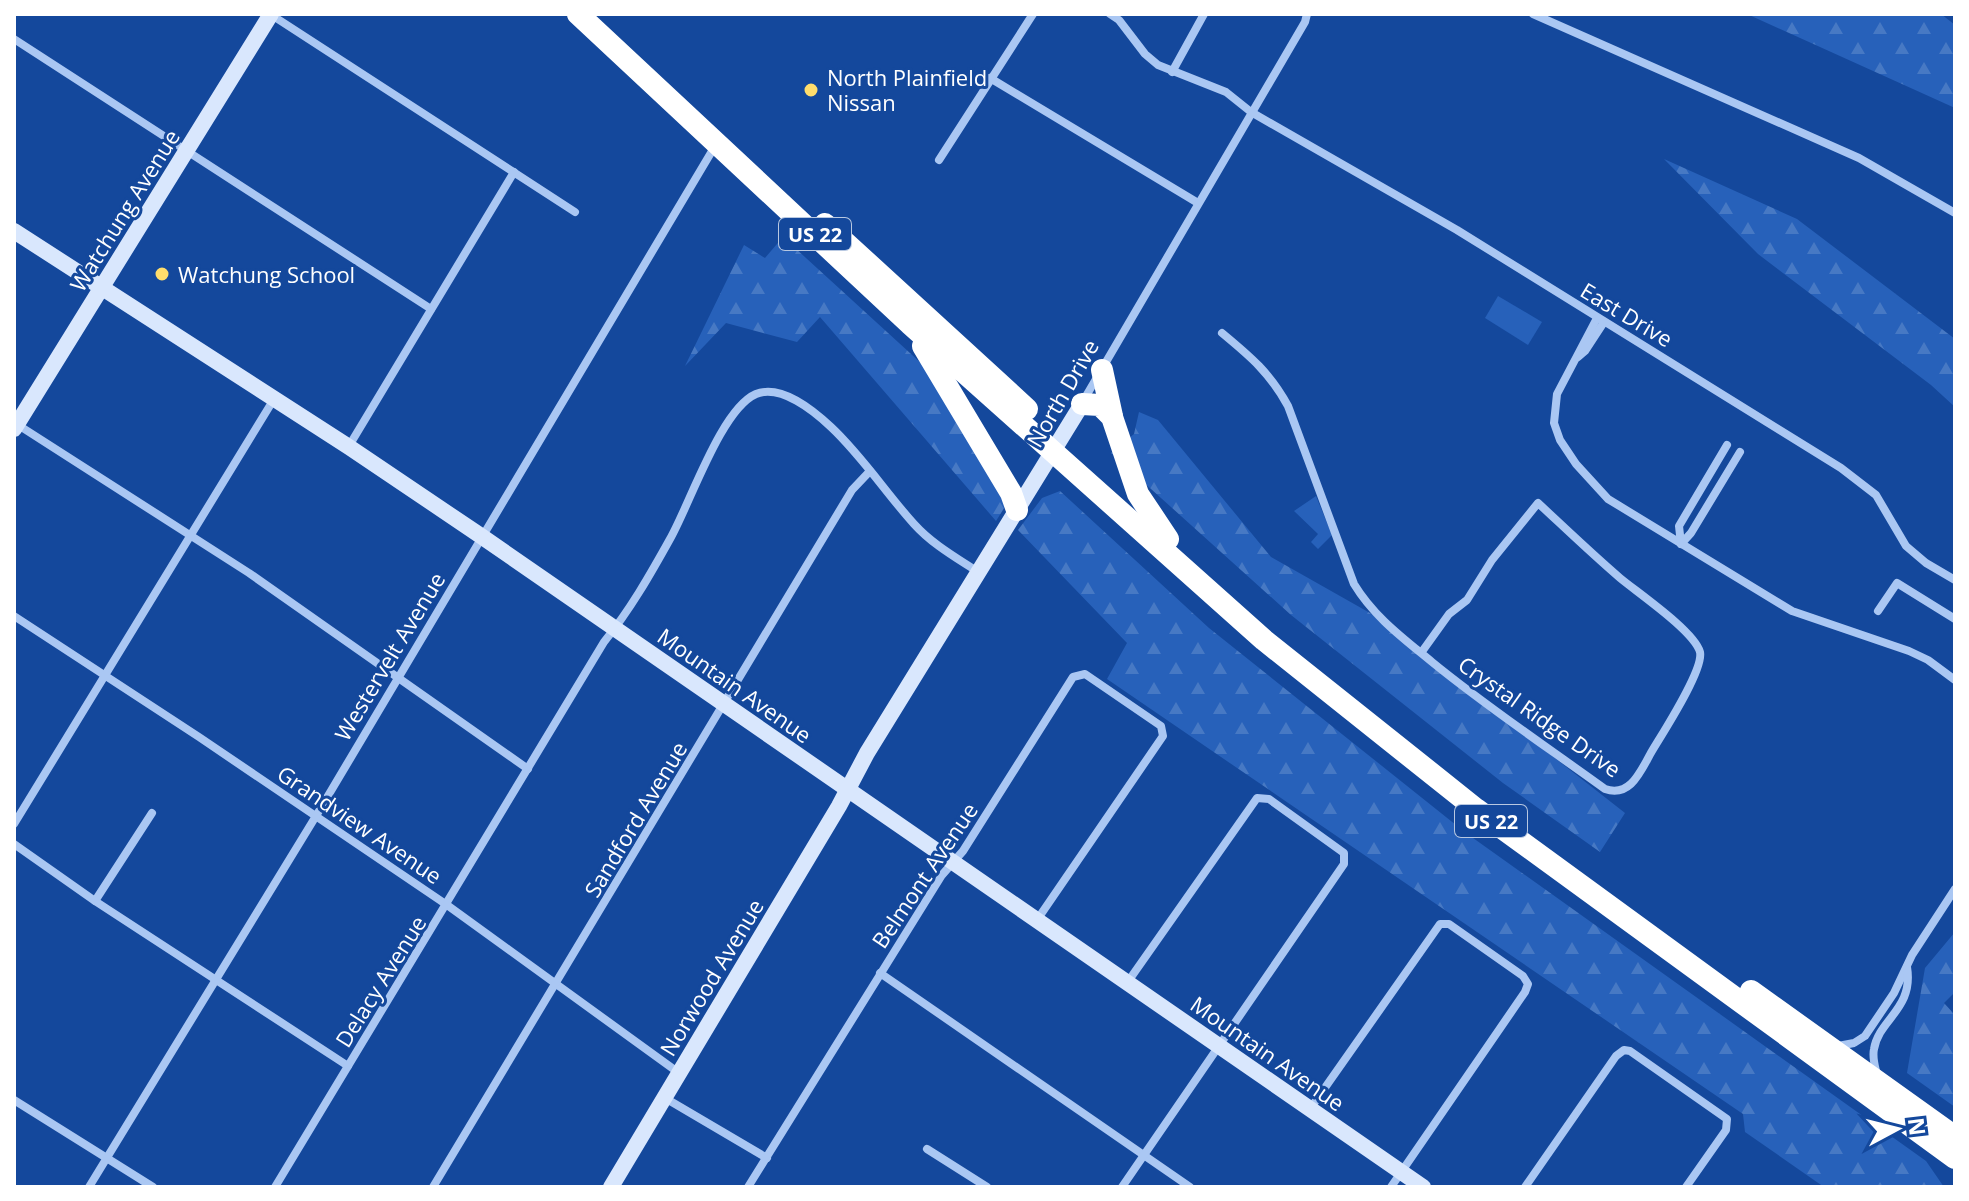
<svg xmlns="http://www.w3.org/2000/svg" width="1969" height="1201" font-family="'Open Sans',sans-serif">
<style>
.forest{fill:url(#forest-firs)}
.park{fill:#2761ba}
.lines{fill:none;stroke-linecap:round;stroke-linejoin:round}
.street{stroke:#aac7f3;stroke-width:8}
.secondary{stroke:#d9e7fd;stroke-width:16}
.highway{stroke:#fff;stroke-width:22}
.poi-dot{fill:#ffdd6c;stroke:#14489c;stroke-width:3}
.labels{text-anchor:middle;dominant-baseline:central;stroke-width:6;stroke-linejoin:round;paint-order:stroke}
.shield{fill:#14489c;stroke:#b8c8e1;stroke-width:2}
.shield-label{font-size:20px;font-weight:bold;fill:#fff}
.poi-label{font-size:22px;fill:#fff;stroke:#14489c;text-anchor:start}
.street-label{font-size:22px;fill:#fff;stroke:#14489c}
</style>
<defs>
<pattern id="forest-firs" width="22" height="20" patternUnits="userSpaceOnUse" patternTransform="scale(2)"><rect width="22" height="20" fill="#2761ba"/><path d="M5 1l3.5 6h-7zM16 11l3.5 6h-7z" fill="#4779c4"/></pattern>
</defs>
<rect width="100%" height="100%" fill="#14489c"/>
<g class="forest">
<path d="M1747 14H1941L1955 25V108Z"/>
<path d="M1664 159 1797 219 1955 339V407L1931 385 1758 254Z"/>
<path d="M783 237 922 364 1006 505 996 521 820 317 797 342 726 323 685 366 744 245 765 258Z"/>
<path d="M1139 412 1158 420 1271 557 1370 613 1625 813 1600 852 1503 783 1291 615 1111 453 1134 434Z"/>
<path d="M1060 491 1209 628 1466 833 1926 1161 1944 1187H1824L1745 1132 1743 1114 1107 679 1127 643 1018 530 1042 498Z"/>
<path d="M1955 932V992L1944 1003 1955 1015V1107L1907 1073 1925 968Z"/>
</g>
<g class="park">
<path d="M1498 296 1542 322 1528 345 1485 318Z"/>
<path d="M1316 496 1332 535 1318 549 1311 542 1318 534 1294 511Z"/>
</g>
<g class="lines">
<g class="street">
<path d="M270 14 575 212"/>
<path d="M1110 14 1119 20 1145 54 1158 65 1226 92 1251 112 1457 230 1841 468 1876 495 1906 546 1926 563 1955 580"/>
<path d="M1533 14 1859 158 1955 213"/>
<path d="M14 39 431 309"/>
<path d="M1172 72 1204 14"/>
<path d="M990 78 1198 203"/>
<path d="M939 160 1033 14"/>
<path d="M1597 318 1557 394 1554 423 1560 440 1576 464 1608 499 1792 611 1909 651 1928 660 1955 680"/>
<path d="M1222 333C1251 357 1270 373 1288 406L1354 584C1374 617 1403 638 1432 662 1487 707 1547 747 1605 789 1631 798 1641 770 1652 751 1662 734 1704 670 1700 652 1694 631 1638 593 1620 578 1592 554 1565 528 1538 503L1492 560 1467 600 1449 614 1421 653"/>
<path d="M1578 357 1585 351 1604 322"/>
<path d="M1082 403 1305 22 1307 14"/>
<path d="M15 423 249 573 528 769"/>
<path d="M349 446 514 172"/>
<path d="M1681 544 1679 526 1727 445"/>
<path d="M1681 544 1691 533 1740 452"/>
<path d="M1878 611 1897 583 1955 619"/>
<path d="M14 616 199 737 447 905 679 1073"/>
<path d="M14 824 274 399"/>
<path d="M14 844 95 901 348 1066"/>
<path d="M95 901 152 813"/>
<path d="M880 973 1190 1187"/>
<path d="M1838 1046 1854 1043 1865 1036 1894 993 1912 955 1955 889"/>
<path d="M1877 1075C1875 1066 1872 1058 1874 1049 1879 1019 1914 1009 1907 967"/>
<path d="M665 1098 767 1158"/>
<path d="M14 1100 153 1187"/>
<path d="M1310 1109 1440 924H1449L1523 976 1528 984 1525 992 1391 1187"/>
<path d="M927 1149 987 1187"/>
<path d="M89 1187 316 816 715 146"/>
<path d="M275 1187 604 642C630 610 650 575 670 539 690 504 721 409 756 394 781 384 814 411 831 427 862 456 886 493 914 524 932 544 955 557 978 572"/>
<path d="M433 1187 852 490 870 471"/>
<path d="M748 1187 942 875 963 851 1073 677 1085 674 1161 726 1163 736 1037 920"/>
<path d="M1122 1187 1344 864V853L1269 799 1257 798 1127 983"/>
<path d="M1525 1187 1616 1056 1624 1050 1630 1051 1727 1119 1726 1130 1686 1187"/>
</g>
<g class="secondary">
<path d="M14 231 349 447 481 536 1423 1187"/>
<path d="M14 429 271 14"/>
<path d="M611 1187 839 806 867 753 1082 404"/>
</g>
<g class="highway">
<path d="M578 14 910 324 1264 640 1476 809 1955 1158"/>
<path d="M825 224 1027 409"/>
<path d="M923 346 1011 493 1017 510"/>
<path d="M1102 370 1112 416"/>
<path d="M1082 404 1100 405 1112 417 1138 494 1168 539"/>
<path d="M1751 991 1955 1137"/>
</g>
</g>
<g class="poi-dot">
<circle cx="811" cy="90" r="8"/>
<circle cx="162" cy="274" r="8"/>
</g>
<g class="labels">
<g class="shield">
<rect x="779" y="218" width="72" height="32" rx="6"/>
<rect x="1455" y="805" width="72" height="32" rx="6"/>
</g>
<g class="shield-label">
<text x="815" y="234">US 22</text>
<text x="1491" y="821">US 22</text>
</g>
<g class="poi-label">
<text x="827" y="77">North Plainfield<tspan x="827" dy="25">Nissan</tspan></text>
<text x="178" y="274">Watchung School</text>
</g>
<g class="street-label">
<text transform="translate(124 210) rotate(-58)">Watchung Avenue</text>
<text transform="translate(1627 314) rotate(31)">East Drive</text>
<text transform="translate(1062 393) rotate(-60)">North Drive</text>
<text transform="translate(389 656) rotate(-59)">Westervelt Avenue</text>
<text transform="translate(735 685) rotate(35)">Mountain Avenue</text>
<text transform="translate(1540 716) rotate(35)">Crystal Ridge Drive</text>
<text transform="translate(635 819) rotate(-59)">Sandford Avenue</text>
<text transform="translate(360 824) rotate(34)">Grandview Avenue</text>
<text transform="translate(924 875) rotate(-56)">Belmont Avenue</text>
<text transform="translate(711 977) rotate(-59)">Norwood Avenue</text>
<text transform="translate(380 981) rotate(-58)">Delacy Avenue</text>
<text transform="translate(1268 1053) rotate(35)">Mountain Avenue</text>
</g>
</g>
<rect width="1969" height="1201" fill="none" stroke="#ffffff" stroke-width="32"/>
<g transform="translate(1897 1129) rotate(83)" stroke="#14489c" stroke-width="6" paint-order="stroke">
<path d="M0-6L14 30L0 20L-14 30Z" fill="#ffffff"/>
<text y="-12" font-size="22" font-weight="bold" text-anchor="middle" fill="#ffffff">N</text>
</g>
</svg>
